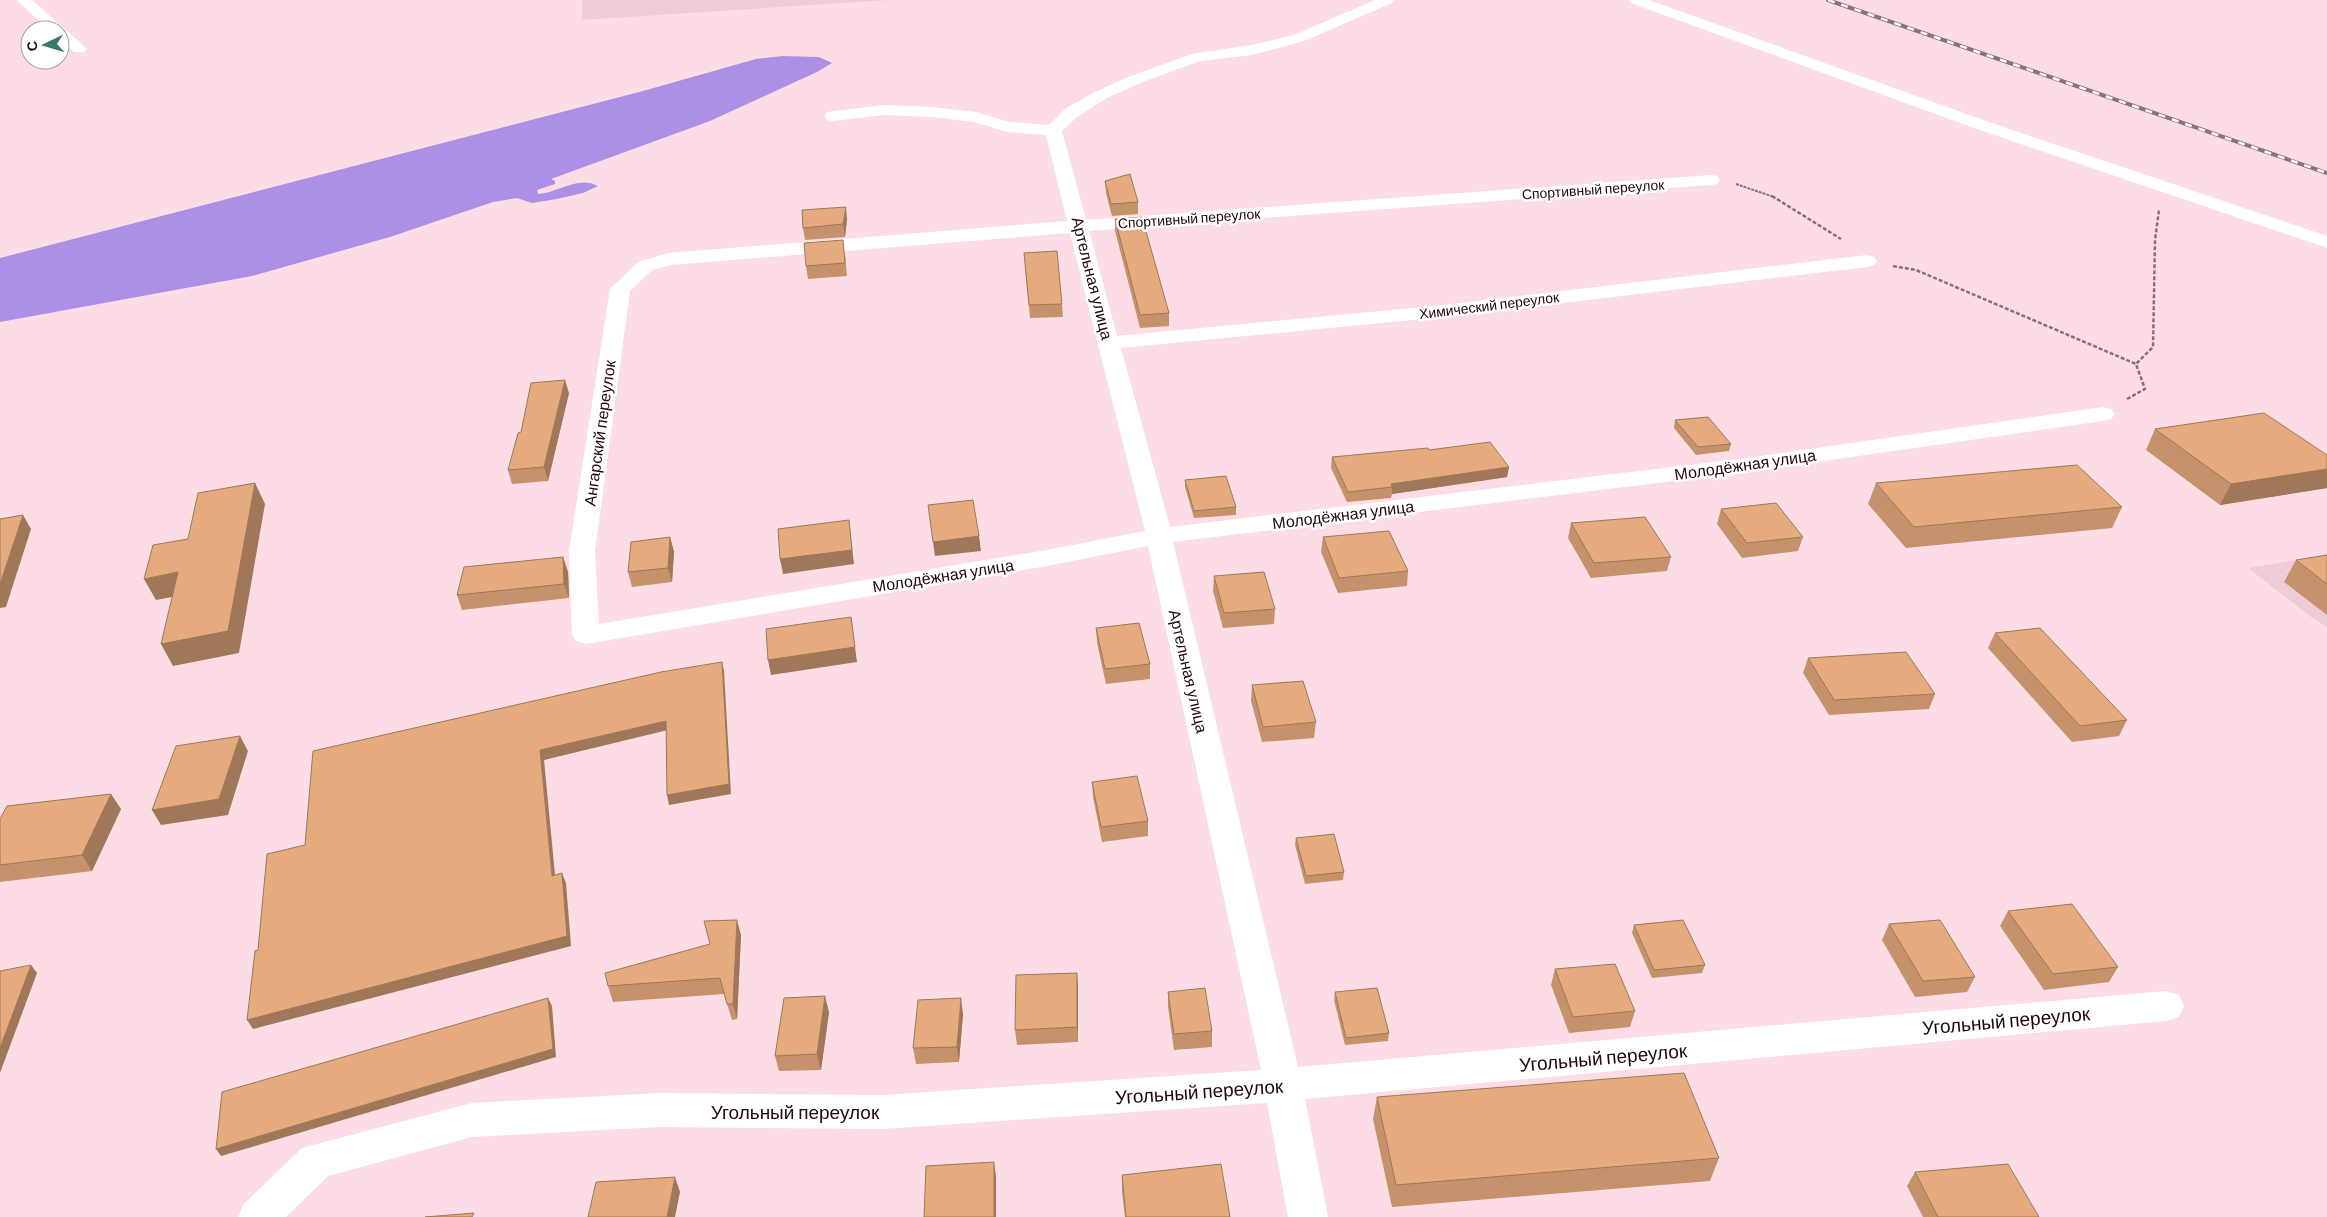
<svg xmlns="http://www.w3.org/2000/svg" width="2327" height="1217" font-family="Barlow,sans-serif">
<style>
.built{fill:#eeccd6}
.water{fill:#ac90e5}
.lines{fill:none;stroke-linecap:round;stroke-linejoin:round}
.path-far1{stroke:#8a6f78;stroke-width:2;stroke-dasharray:3 1;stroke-linecap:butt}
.path{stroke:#8a6f78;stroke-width:2.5;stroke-dasharray:4 2;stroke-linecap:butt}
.minor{fill:#fff;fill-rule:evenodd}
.rail-casing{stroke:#8d717a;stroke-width:4}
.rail{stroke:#fff;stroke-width:2.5;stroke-dasharray:7;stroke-linecap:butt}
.wall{fill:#c5926c}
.shaded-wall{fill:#a07758}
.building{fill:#e5aa7e;stroke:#a07758}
.labels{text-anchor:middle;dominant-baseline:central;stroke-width:5;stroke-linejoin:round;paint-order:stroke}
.far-street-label{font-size:14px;fill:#200710;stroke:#fff}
.street-label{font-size:16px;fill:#200710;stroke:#fff}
.near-street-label{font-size:19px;fill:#200710;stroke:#fff}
</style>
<rect width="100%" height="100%" fill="#fcdde6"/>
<g class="built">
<path d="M582 0H889L582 20Z"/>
<path d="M2327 555V627L2311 617 2248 568Z"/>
</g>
<path class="water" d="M783 56 819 57 832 63 817 72 710 121 551 179 555 181V184L537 190 538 194C558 193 578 175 598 186L583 193 557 199 532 203 517 198 493 202 390 237 252 276 0 322V258L643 91 756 59Z"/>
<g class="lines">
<path class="path-far1" d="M1736 184 1774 197"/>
<g class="path">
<path d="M1772 196 1841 239"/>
<path d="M1893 266 1916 270 2136 364"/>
<path d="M2127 399 2145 389 2136 364 2153 347 2155 240 2159 210"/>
</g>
<g class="minor">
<path d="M17 0H32L84 46 87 49 84 52H74L60 40V30H48Z"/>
<path d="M1375 0H1394L1392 3 1304 41 1252 55 1200 61 1143 82 1107 98 1077 117 1062 131 1086 220 1711 175 1717 176 1720 180 1717 184 1711 185 1089 231 1117 336 1444 305 1867 255 1874 257 1877 261 1874 265 1867 267 1444 317 1121 348 1170 527 1740 459 2103 407 2111 409 2115 414 2111 419 2103 421 1740 473 1173 542 1298 1067 2166 991 2179 995 2184 1006 2179 1017 2166 1021 1305 1099 1328 1217H1288L1267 1103 883 1129 661 1127 472 1137 328 1176 286 1217H238L244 1204 302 1148 472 1103 661 1093 883 1095 1261 1070 1148 546 1047 566 586 644 576 641 572 635 569 551 610 289 638 262 668 253 1067 221 1046 135 1007 132 974 122 932 117 884 115 833 121 827 120 825 116 827 112 884 105 932 107 976 112 1009 122 1049 125 1065 109 1095 92 1131 76 1192 54 1252 45 1294 35ZM1070 233 1145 531 1047 550 599 624 595 551 630 291 652 270 670 265Z"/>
<path d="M1629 0H1649L1986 121 2327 236V248L1974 128 1631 3Z"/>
</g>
<g class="rail-casing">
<path id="rail" d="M1828 0 2327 173"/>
</g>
<use href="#rail" class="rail"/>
</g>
<g class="wall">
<path d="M1105 181 1138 202V214L1112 216 1106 193Z"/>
<path d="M847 219 845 237 805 240 803 228Z"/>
<path d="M1115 219 1169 313V326L1140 328 1115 231Z"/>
<path d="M845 253 847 276 808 279 806 266Z"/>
<path d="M1024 253 1062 304 1063 317 1030 318Z"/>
<path d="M569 393 548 481 512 484 508 470 521 432Z"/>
<path d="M1675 420 1731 444 1729 451 1696 455 1674 428Z"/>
<path d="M2155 429 2327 455V488L2220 505 2146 450Z"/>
<path d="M1429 450 1509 467 1507 477 1392 494 1391 498 1347 502 1331 468 1332 457Z"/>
<path d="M1185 480 1236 507V515L1194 518 1185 487Z"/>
<path d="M1876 483 2122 507 2112 528 1906 548 1868 504Z"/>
<path d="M1721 509 1803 537 1798 551 1742 558 1717 524Z"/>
<path d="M1571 523 1671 557 1667 571 1591 578 1568 538Z"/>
<path d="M670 537 674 552 672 582 632 587 628 572Z"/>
<path d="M1323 537 1408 571 1407 586 1338 593 1321 552Z"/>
<path d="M2327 555V615L2284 582 2296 560Z"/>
<path d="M563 557 568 572 569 598 462 610 457 595Z"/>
<path d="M1214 576 1275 609 1274 624 1223 628 1213 591Z"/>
<path d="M1096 628 1150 664V679L1106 684 1097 643Z"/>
<path d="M1995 633 2127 720 2119 736 2072 742 1988 648Z"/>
<path d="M1808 658 1935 694 1929 709 1829 715 1803 673Z"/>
<path d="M1252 685 1316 722 1314 738 1262 742 1251 701Z"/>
<path d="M1092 782 1148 821V836L1102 842 1093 797Z"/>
<path d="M121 809 92 871 0 882V819Z"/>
<path d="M1296 838 1344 872 1343 880 1305 884 1295 845Z"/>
<path d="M2008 911 2118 967 2109 982 2044 990 2000 926Z"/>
<path d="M1889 924 1975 977 1967 992 1915 997 1882 940Z"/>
<path d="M1634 925 1705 965 1702 973 1652 978 1632 933Z"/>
<path d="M741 935 737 1019 732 1020 724 994 613 1002 608 986Z"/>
<path d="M1555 969 1635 1011 1630 1027 1569 1033 1551 985Z"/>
<path d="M1077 973 1078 1042 1017 1045 1015 1030Z"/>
<path d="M1168 992 1212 1031V1047L1174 1050 1168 1007Z"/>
<path d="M1335 992 1389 1033 1388 1041 1345 1045 1334 1000Z"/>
<path d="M829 1012 821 1070 779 1071 775 1056Z"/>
<path d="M963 1014 959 1062 916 1064 913 1048Z"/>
<path d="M1377 1097 1719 1158 1710 1181 1392 1207 1373 1119Z"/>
<path d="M1915 1172 2039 1217H1923L1907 1186Z"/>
<path d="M1122 1175 1230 1217H1125L1122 1191Z"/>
</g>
<g class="shaded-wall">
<path d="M846 207 847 219 845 237 843 224Z"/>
<path d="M565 380 569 393 548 481 544 467Z"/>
<path d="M1509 467 1507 477 1392 494V487L1391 484Z"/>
<path d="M2327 469V488L2220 505 2231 484Z"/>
<path d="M255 483 265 504 239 653 173 666 161 644Z"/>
<path d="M23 515 31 529 6 607 0 608V584Z"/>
<path d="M849 520 854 564 783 574 780 559Z"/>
<path d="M979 536 981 551 935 556 933 542Z"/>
<path d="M670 537 674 552 672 582 668 568Z"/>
<path d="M563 557 568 572 569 598 564 584Z"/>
<path d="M178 572 188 594 156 600 144 579Z"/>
<path d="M851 617 857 662 771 675 768 660Z"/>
<path d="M722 662 724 671 731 794 669 805 667 795Z"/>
<path d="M666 721 668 730 544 760 556 885 552 876 540 750Z"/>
<path d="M240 736 248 751 228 815 161 825 152 810Z"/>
<path d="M111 794 121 809 92 871 82 855Z"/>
<path d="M562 873 566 883 571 946 253 1029 247 1020Z"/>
<path d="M737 920 741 935 737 1019 733 1004Z"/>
<path d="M31 965 37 973 0 1073V1048Z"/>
<path d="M1077 973 1078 988V1042L1077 1027Z"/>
<path d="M825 996 829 1012 821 1070 817 1054Z"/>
<path d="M548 998 552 1006 556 1057 221 1156 216 1149Z"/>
<path d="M961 998 963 1014 959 1062 957 1047Z"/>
<path d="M994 1162 996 1177V1217H994Z"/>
<path d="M675 1177 680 1192 675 1217H667Z"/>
</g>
<g class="building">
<path d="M1130 174 1138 202 1111 204 1105 181Z"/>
<path d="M846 207 843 224 803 228 802 210Z"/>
<path d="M1142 217 1169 313 1140 315 1115 219Z"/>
<path d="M843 240 845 263 806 266 804 243Z"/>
<path d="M1057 251 1062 304 1029 305 1024 253Z"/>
<path d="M565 380 544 467 508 470 518 433 521 432 531 383Z"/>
<path d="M2264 413 2327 455V469L2231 484 2155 429Z"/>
<path d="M1708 417 1731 444 1698 447 1675 420Z"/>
<path d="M1490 442 1509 467 1391 484 1392 487 1348 492 1332 457 1428 448 1429 450Z"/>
<path d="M2077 465 2122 507 1914 527 1876 483Z"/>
<path d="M1226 476 1236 507 1194 511 1185 480Z"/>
<path d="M255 483 228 631 161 644 178 572 144 579 153 545 188 539 198 493Z"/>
<path d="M973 500 979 536 933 542 928 505Z"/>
<path d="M1776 503 1803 537 1747 543 1721 509Z"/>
<path d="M23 515 0 584V519Z"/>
<path d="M1645 517 1671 557 1594 563 1571 523Z"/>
<path d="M849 520 852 550 780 559 778 529Z"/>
<path d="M1389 531 1408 571 1339 578 1323 537Z"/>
<path d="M670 537 668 568 628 572 631 542Z"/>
<path d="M2327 555V584L2296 560Z"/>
<path d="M563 557 564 584 457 595 464 567Z"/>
<path d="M1264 572 1275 609 1224 613 1214 576Z"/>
<path d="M851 617 855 647 768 660 766 629Z"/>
<path d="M1139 623 1150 664 1105 669 1096 628Z"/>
<path d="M2040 628 2127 720 2080 726 1995 633Z"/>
<path d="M1906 652 1935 694 1834 700 1808 658Z"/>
<path d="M722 662 729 784 667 795 666 721 540 750 552 876 562 873 567 936 247 1020 255 951 258 950 267 854 305 845 313 751 661 672Z"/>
<path d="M1303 681 1316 722 1263 727 1252 685Z"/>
<path d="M240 736 219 799 152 810 176 746Z"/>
<path d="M1137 776 1148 821 1101 827 1092 782Z"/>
<path d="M111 794 82 855 0 865V819L7 806Z"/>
<path d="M1334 834 1344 872 1306 876 1296 838Z"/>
<path d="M2072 904 2118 967 2053 974 2008 911Z"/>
<path d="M737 920 733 1004H727L720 978 608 986 605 973 710 944 704 921Z"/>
<path d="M1683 920 1705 965 1654 970 1634 925Z"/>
<path d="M1940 920 1975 977 1923 981 1889 924Z"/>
<path d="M1615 964 1635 1011 1573 1017 1555 969Z"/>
<path d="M31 965 0 1048V971Z"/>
<path d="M1077 973V1027L1015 1030 1016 975Z"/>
<path d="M1205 988 1212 1031 1174 1034 1168 992Z"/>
<path d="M1377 988 1389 1033 1346 1038 1335 992Z"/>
<path d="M825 996 817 1054 775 1056 784 998Z"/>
<path d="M548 998 553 1049 216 1149 222 1092Z"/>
<path d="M961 998 957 1047 913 1048 918 1000Z"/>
<path d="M1684 1073 1719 1158 1396 1185 1377 1097Z"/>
<path d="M994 1162V1217H924L926 1166Z"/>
<path d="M1221 1164 1230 1217H1126L1122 1175Z"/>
<path d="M2008 1164 2039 1217H1938L1915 1172Z"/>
<path d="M675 1177 667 1217H588L596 1182Z"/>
<path d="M474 1213 472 1217H425Z"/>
</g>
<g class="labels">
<g class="far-street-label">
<text transform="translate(1593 189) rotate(-4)">Спортивный переулок</text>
<text transform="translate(1189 218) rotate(-4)">Спортивный переулок</text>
<text transform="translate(1489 305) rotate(-7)">Химический переулок</text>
</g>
<g class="street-label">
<text transform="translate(1093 278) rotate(76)">Артельная улица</text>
<text transform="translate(599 433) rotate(-82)">Ангарский переулок</text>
<text transform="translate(1745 464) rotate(-8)">Молодёжная улица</text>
<text transform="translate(1343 514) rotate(-7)">Молодёжная улица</text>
<text transform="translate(943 575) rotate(-9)">Молодёжная улица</text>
<text transform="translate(1189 671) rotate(77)">Артельная улица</text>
</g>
<g class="near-street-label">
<text transform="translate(2006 1020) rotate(-5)">Угольный переулок</text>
<text transform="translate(1603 1057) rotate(-5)">Угольный переулок</text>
<text transform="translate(1199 1091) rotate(-4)">Угольный переулок</text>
<text x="795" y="1111">Угольный переулок</text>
</g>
</g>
<g transform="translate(45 45) rotate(265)"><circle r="24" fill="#ffffff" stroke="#a69c9f"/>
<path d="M0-4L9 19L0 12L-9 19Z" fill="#387b6e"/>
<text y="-8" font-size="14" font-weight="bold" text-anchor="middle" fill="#200710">С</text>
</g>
</svg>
